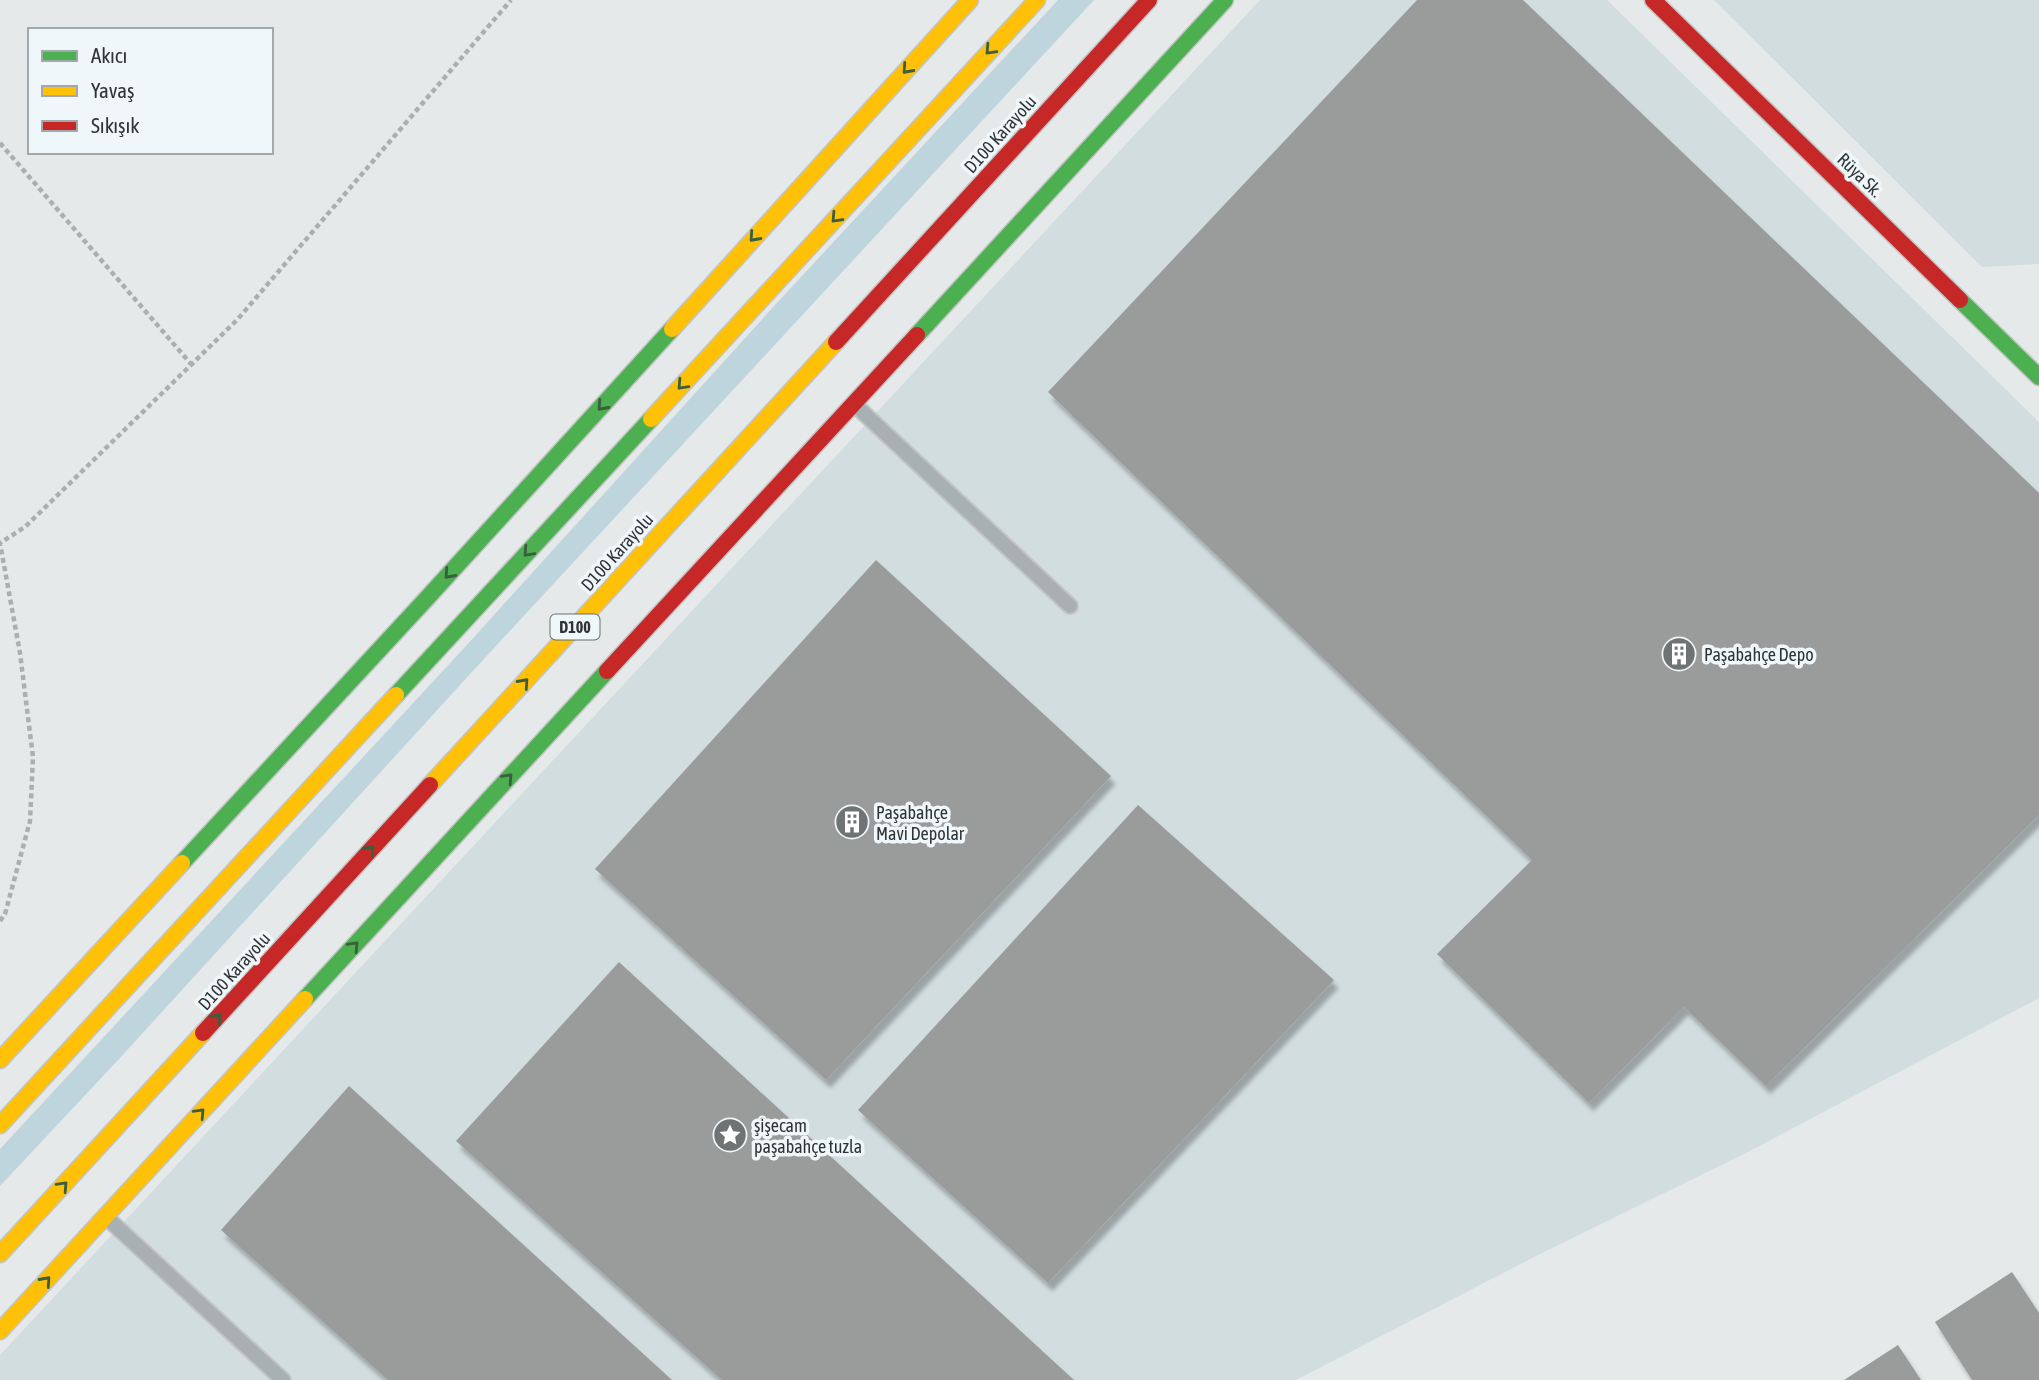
<svg xmlns="http://www.w3.org/2000/svg" width="2039" height="1380" font-family="'Asap Condensed',sans-serif">
<style>
.built{fill:#d2dde0}
.green{fill:#bfd5dd}
.building{fill:#9a9b9b;filter:url(#shadow)}
.lines{fill:none;stroke-linecap:round;stroke-linejoin:round}
.lane-casing{stroke:#c2c4c5;stroke-width:18}
.fast-casing{stroke:#c2c4c5;stroke-width:19}
.slow-casing{stroke:#c2c4c5;stroke-width:19}
.jam-casing{stroke:#c2c4c5;stroke-width:19}
.path{stroke:#aaafb1;stroke-width:4.5;stroke-dasharray:5 3.5;stroke-linecap:butt}
.lane{stroke:#a8b0b4;stroke-width:14}
.fast{stroke:#4caf50;stroke-width:16}
.slow{stroke:#ffc107;stroke-width:16}
.jam{stroke:#c62828;stroke-width:16}
.oneway{stroke:#3a5e3e}
.labels{text-anchor:middle;dominant-baseline:central;stroke-width:7;stroke-linejoin:round;paint-order:stroke}
.shield{fill:#eff7fa;stroke:#696e70;stroke-width:2}
.shield-label{font-size:16px;font-weight:bold;fill:#303335}
.street-label{font-size:18px;fill:#303335;stroke:#eff7fa}
.poi-label{font-size:18px;fill:#303335;stroke:#eff7fa;text-anchor:start}
</style>
<defs>
<filter id="shadow"><feDropShadow dx="4.5" dy="8" stdDeviation="2" flood-color="#0004"/></filter>
</defs>
<rect width="100%" height="100%" fill="#e5e9ea"/>
<g class="built">
<path d="M1260 0H1607L2039 422V998L1748 1152 1544 1252 1296 1380H0V1355Z"/>
<path d="M1714 0H2039V264L1982 267Z"/>
</g>
<path class="green" d="M1058 0H1094L471 673 119 1059 0 1186V1149L465 647 775 305Z"/>
<g class="building">
<path d="M1417 0H1523L2039 493V815L1766 1086 1684 1007 1589 1103 1437 954 1532 860 1048 392Z"/>
<path d="M876 560 1111 776 826 1080 595 869Z"/>
<path d="M1138 805 1334 980 1048 1283 858 1110Z"/>
<path d="M619 962 1074 1380H722L456 1141Z"/>
<path d="M349 1086 672 1380H388L221 1230Z"/>
<path d="M2012 1272 2039 1313V1380H1972L1935 1322Z"/>
<path d="M1898 1345 1921 1380H1844Z"/>
</g>
<g class="lines">
<g class="lane-casing">
<g id="lane">
<path d="M854 404 1070 606"/>
<path d="M107 1218 283 1380"/>
</g>
</g>
<g class="fast-casing">
<g id="fast">
<path d="M1960 300 2039 377"/>
<path d="M917 335 1225 0"/>
<path d="M396 695 651 419"/>
<path d="M182 863 429 596 672 329"/>
<path d="M305 999 607 671"/>
</g>
</g>
<g class="slow-casing">
<g id="slow">
<path d="M672 329 970 0"/>
<path d="M651 419 1037 0"/>
<path d="M430 785 836 342"/>
<path d="M0 1060 182 863"/>
<path d="M0 1125 396 695"/>
<path d="M0 1254 203 1033"/>
<path d="M0 1331 305 999"/>
</g>
</g>
<g class="jam-casing">
<g id="jam">
<path d="M1653 0 1960 300"/>
<path d="M836 342 1149 0"/>
<path d="M607 671 917 335"/>
<path d="M203 1033 430 785"/>
</g>
</g>
<g class="path">
<path d="M0 143 191 364"/>
<path d="M0 921 5 914 30 821 33 757 20 653 0 543 25 527 237 320 511 0"/>
</g>
<use href="#lane" class="lane"/>
<use href="#fast" class="fast"/>
<use href="#slow" class="slow"/>
<use href="#jam" class="jam"/>
</g>
<defs><path id="oneway-chevron" d="M-2-3.5L2.5 0L-2 3.5" fill="none" stroke-width="1.6" stroke-linecap="round" stroke-linejoin="round" transform="scale(1.75)"/></defs>
<g class="oneway">
<use href="#oneway-chevron" transform="translate(990 50) rotate(133)"/>
<use href="#oneway-chevron" transform="translate(907 69) rotate(132)"/>
<use href="#oneway-chevron" transform="translate(836 218) rotate(133)"/>
<use href="#oneway-chevron" transform="translate(754 237) rotate(132)"/>
<use href="#oneway-chevron" transform="translate(682 385) rotate(133)"/>
<use href="#oneway-chevron" transform="translate(602 406) rotate(132)"/>
<use href="#oneway-chevron" transform="translate(528 552) rotate(133)"/>
<use href="#oneway-chevron" transform="translate(449 574) rotate(132)"/>
<use href="#oneway-chevron" transform="translate(524 683) rotate(-48)"/>
<use href="#oneway-chevron" transform="translate(508 778) rotate(-47)"/>
<use href="#oneway-chevron" transform="translate(370 850) rotate(-48)"/>
<use href="#oneway-chevron" transform="translate(354 946) rotate(-47)"/>
<use href="#oneway-chevron" transform="translate(217 1018) rotate(-48)"/>
<use href="#oneway-chevron" transform="translate(200 1113) rotate(-47)"/>
<use href="#oneway-chevron" transform="translate(63 1186) rotate(-47)"/>
<use href="#oneway-chevron" transform="translate(46 1281) rotate(-48)"/>
</g>
<defs>
<g id="building-disc" transform="scale(1.75)"><circle r="9.5" fill="#6f7374" stroke="#eff7fa"/><path d="M-4-6H4V6H1V3H-1V6H-4ZM-2.5-4.3h1.7v1.8h-1.7ZM.8-4.3h1.7v1.8H.8ZM-2.5-1h1.7V.8h-1.7ZM.8-1h1.7V.8H.8Z" fill="#fff"/></g>
<g id="sight-disc" transform="scale(1.75)"><circle r="9.5" fill="#6f7374" stroke="#eff7fa"/><path d="M0-6L1.8-2.2L6-1.7L2.9 1.2L3.7 5.4L0 3.3L-3.7 5.4L-2.9 1.2L-6-1.7L-1.8-2.2Z" fill="#fff"/></g>
</defs>
<g fill-rule="evenodd">
<use href="#building-disc" x="1679" y="654"/>
<use href="#building-disc" x="852" y="822"/>
<use href="#sight-disc" x="730" y="1135"/>
</g>
<g class="labels">
<rect class="shield" x="550.5" y="614.5" width="49" height="25" rx="5"/>
<g class="shield-label">
<text x="575" y="627">D100</text>
</g>
<g class="street-label">
<text transform="translate(1000 134) rotate(-48)">D100 Karayolu</text>
<text transform="translate(1860 175) rotate(44)">Rüya Sk.</text>
<text transform="translate(617 552) rotate(-48)">D100 Karayolu</text>
<text transform="translate(234 971) rotate(-48)">D100 Karayolu</text>
</g>
<g class="poi-label">
<text x="1704" y="654">Paşabahçe Depo</text>
<text x="876" y="812">Paşabahçe<tspan x="876" dy="21">Mavi Depolar</tspan></text>
<text x="754" y="1125">şişecam<tspan x="754" dy="21">paşabahçe tuzla</tspan></text>
</g>
</g>
<rect x="28" y="28" width="245" height="126" fill="#eff7fa" stroke="#a3a9ab" stroke-width="2"/>
<rect x="42" y="51" width="35" height="10" fill="#4caf50" stroke="#a3a9ab" stroke-width="2"/>
<text x="91" y="63" font-size="21" fill="#303335">Akıcı</text>
<rect x="42" y="86" width="35" height="10" fill="#ffc107" stroke="#a3a9ab" stroke-width="2"/>
<text x="91" y="98" font-size="21" fill="#303335">Yavaş</text>
<rect x="42" y="121" width="35" height="10" fill="#c62828" stroke="#a3a9ab" stroke-width="2"/>
<text x="91" y="133" font-size="21" fill="#303335">Sıkışık</text>
</svg>
